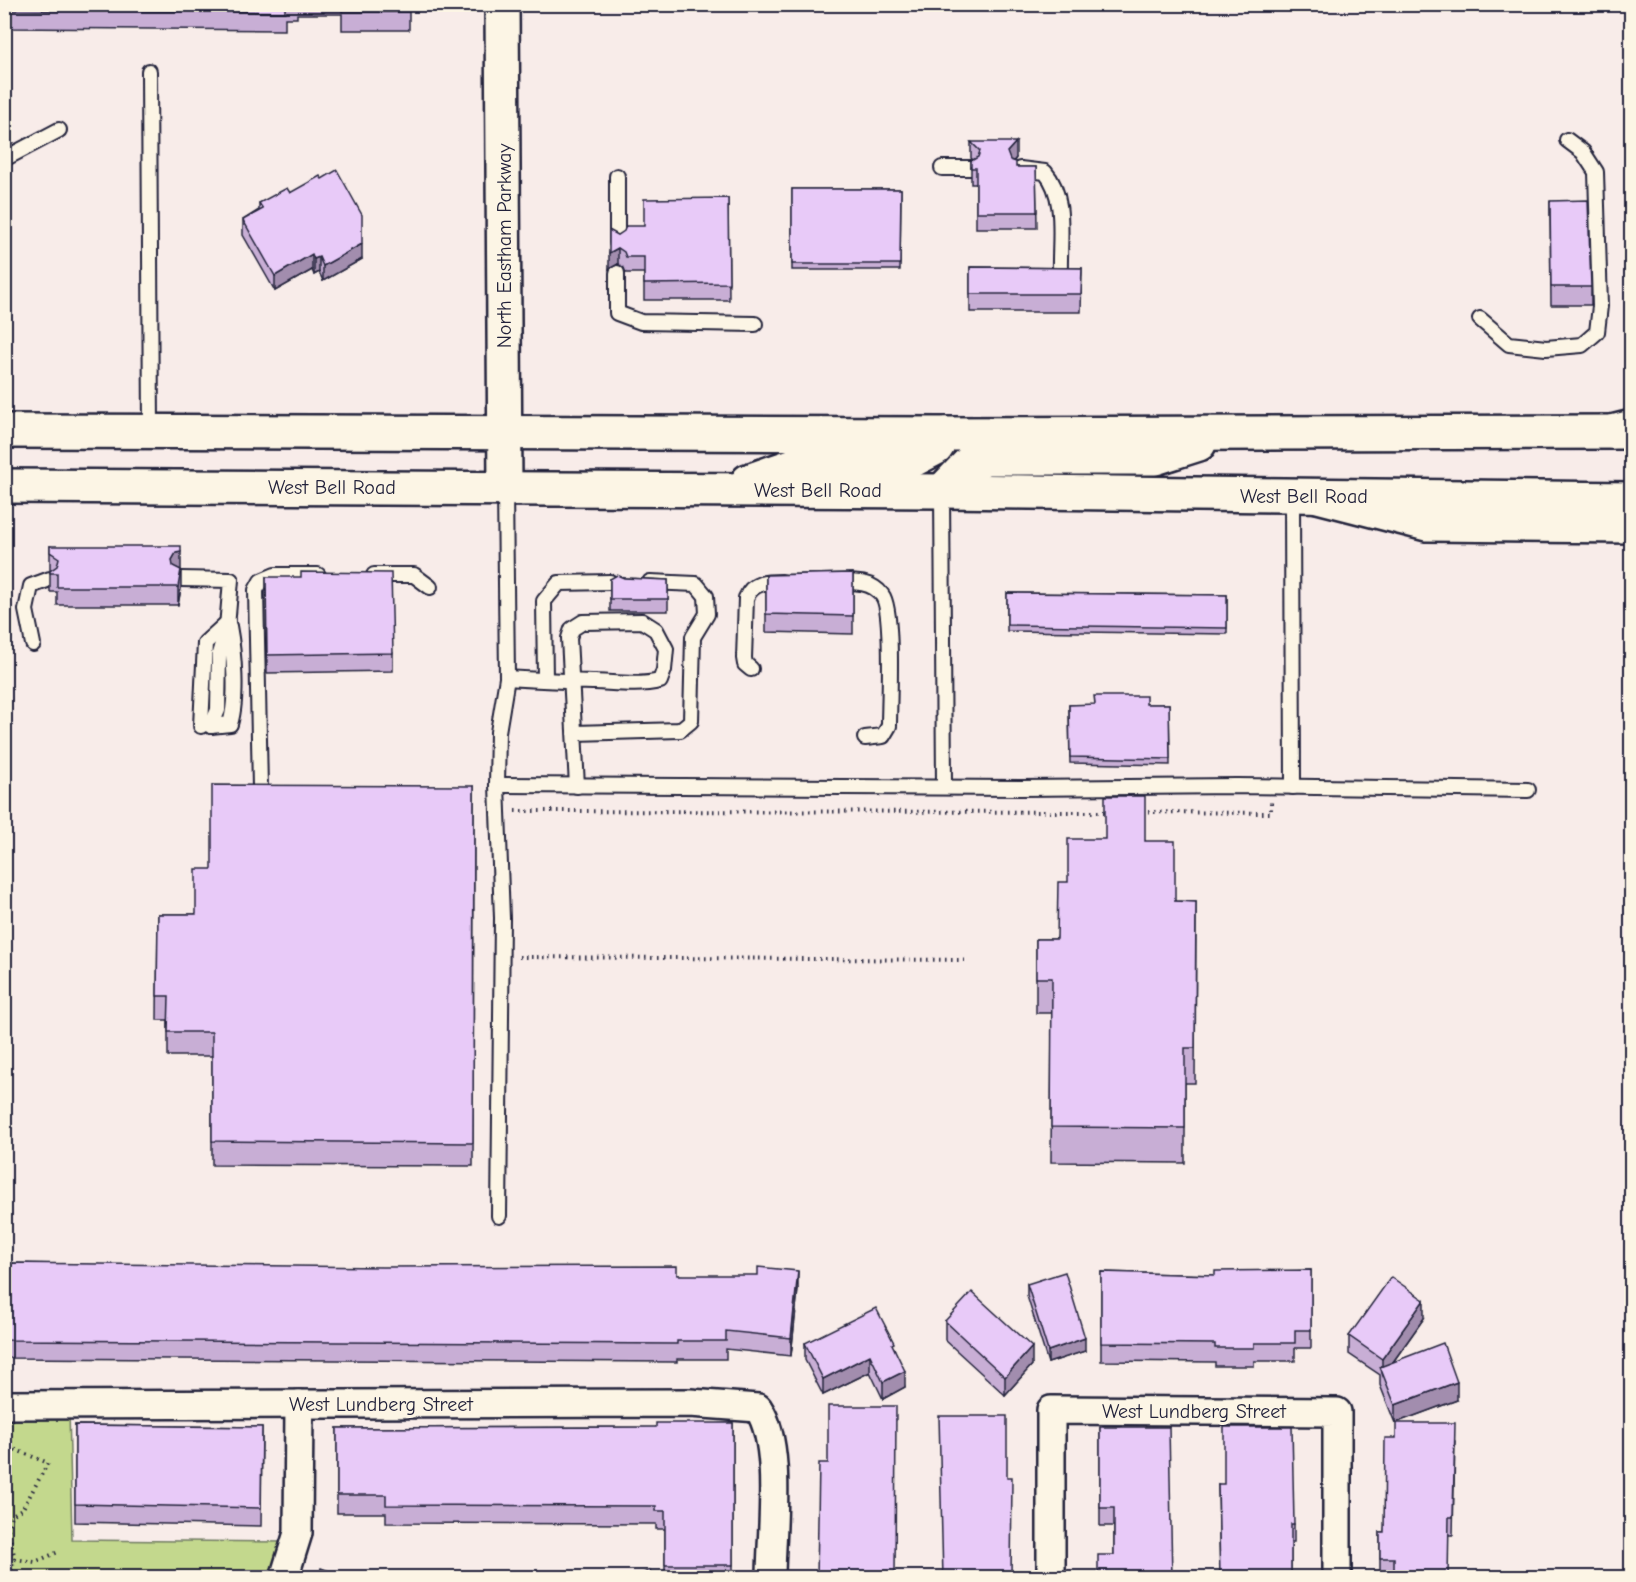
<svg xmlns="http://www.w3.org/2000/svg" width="1636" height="1582" font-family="'Comic Neue',sans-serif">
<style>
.green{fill:#c3d88d;stroke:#727d64;stroke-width:1.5}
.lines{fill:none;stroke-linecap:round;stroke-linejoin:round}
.lane-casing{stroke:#22223b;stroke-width:18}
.street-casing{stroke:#22223b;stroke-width:32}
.secondary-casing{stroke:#22223b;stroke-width:38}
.primary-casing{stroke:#22223b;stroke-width:38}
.highway-casing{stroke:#22223b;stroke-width:38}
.path{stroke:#22223b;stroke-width:4;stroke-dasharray:1.5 4.5;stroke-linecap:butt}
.lane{stroke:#fcf5e5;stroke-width:14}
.street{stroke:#fcf5e5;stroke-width:27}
.secondary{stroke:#fcf5e5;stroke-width:33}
.primary{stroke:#fcf5e5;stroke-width:33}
.highway{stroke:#fcf5e5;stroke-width:33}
.wall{fill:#c8aed5;stroke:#22223b;stroke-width:1.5}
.shaded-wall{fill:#a28dae;stroke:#22223b;stroke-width:1.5}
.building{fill:#e8caf8;stroke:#22223b;stroke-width:1.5}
.labels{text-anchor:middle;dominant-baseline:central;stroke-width:6;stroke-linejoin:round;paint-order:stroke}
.street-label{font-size:20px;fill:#22223b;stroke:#fcf5e5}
</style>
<rect width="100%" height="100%" fill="#f8ece9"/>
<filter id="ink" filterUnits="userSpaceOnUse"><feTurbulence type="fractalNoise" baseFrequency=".0167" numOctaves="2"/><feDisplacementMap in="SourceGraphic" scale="12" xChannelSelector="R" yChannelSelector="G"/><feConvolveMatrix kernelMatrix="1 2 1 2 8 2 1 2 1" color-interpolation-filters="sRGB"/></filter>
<g filter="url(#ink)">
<path class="green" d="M4 1410H69L72 1540 287 1542 275 1577H5Z"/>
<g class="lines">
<g class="lane-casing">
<g id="lane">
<path d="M149 71 151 431"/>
<path d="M4 159 59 130"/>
<path d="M942 168H971"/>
<path d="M1020 169 1045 172C1067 197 1059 240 1060 272"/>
<path d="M617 176V243"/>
<path d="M617 273V313L641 322 755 324"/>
<path d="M1480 319 1509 344 1546 348 1582 345 1597 332 1600 306 1596 172 1583 152 1567 140"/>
<path d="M942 491 944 786"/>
<path d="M1292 496 1293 787"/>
<path d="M374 575H414L430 587"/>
<path d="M181 579 231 580 227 627 219 654 218 710 211 726"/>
<path d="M834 582C851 582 871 580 882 595 894 610 889 703 889 726L883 736 865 738"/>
<path d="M33 644 26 610 31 586 50 579"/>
<path d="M751 669 745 664 744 658 746 598C752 582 767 582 782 582"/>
<path d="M507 678C536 680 566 681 595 682 617 683 639 686 660 681L664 670 666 649 656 630 642 621 583 622 572 629 569 638 577 786"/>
<path d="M545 680 544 601 559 583 610 582"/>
<path d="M201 726 205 643 228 622"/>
<path d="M211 726 230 724C238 698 234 653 229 626"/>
<path d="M575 733 680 730 691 721 693 637 707 614 706 596 696 584 650 582"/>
<path d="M497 785 1021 788 1237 786 1528 790"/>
<path d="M260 788 256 590 261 581 275 575H318"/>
<path d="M499 1216 502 918 497 785 498 732 507 678 505 488"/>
</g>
</g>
<g class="street-casing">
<g id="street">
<path d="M4 1405 690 1403 758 1408C783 1445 771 1532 771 1578"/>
<path d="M284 1578 298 1533 299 1404"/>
<path d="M1051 1578V1410L1337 1412V1578"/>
</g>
</g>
<g class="secondary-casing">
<path id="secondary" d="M502 4 505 488"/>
</g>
<g class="primary-casing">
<g id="primary">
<path d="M4 431 945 434 1632 432"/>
<path d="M748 481 800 463 909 462 936 448 945 434"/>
<path d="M4 486 942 491 1632 499"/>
<path d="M942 491 968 464 986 458H1155L1199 444"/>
</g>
</g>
<g class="highway-casing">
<g id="highway">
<path d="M1612 432 1632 427"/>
<path d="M1318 496 1427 524 1632 526"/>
</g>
</g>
<g class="path">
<path d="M515 811 1107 812"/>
<path d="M1142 812 1271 813V802"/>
<path d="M519 957 967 960"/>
<path d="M4 1445 48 1463 23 1508 12 1515 8 1530 15 1559 9 1578"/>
<path d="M15 1559 35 1562 58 1552"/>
</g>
<use href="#lane" class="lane"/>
<use href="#street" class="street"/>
<use href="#secondary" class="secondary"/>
<use href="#primary" class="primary"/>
<use href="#highway" class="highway"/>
</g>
<g class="wall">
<path d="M4 4H409V30H342V14H297V18H285V30L4 28Z"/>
<path d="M971 142 1016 158 1014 161 1016 167H1036L1037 228H976V184H971V161L973 160 971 158Z"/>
<path d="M792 189H901L900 270H792Z"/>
<path d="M290 193 362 259 323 281 319 272 314 275 312 270 275 291 243 235V220L259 210V203Z"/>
<path d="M728 198 729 300H644V273H626L624 268 618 264 609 269 618 235Z"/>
<path d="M1550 201 1591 287V305H1551Z"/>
<path d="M970 267 1082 268 1081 312H970Z"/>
<path d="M50 546 181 588 178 605H57V592H50Z"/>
<path d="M853 573V634L766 632V575Z"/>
<path d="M266 577 393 653V671L267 673Z"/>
<path d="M624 578 668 580V611H610V579Z"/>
<path d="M1007 593 1227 595V634L1007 631Z"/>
<path d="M1169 704 1170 765 1070 763 1069 705Z"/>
<path d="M474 786 473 1166 212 1165V1056H168V1020H157L158 914H196L212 869Z"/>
<path d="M1145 841 1175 901 1196 902 1195 1083H1185V1163L1051 1162 1052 1013H1036V939H1057L1068 882Z"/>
<path d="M4 1263 677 1275 798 1289 791 1356 726 1349V1359H677V1362L4 1358Z"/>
<path d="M1311 1270V1348H1295V1361H1254V1366H1215V1362L1101 1361V1272L1215 1275Z"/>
<path d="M1027 1284 1085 1351 1048 1363 1027 1296Z"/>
<path d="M1424 1318 1393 1362 1457 1400 1395 1423 1380 1385V1375L1349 1354V1336Z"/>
<path d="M945 1321 1032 1365 1005 1395 945 1340Z"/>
<path d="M805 1343 894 1348 905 1387 883 1399 870 1372 823 1395 805 1360Z"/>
<path d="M733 1423V1578H665V1529H656V1524L386 1523V1513H337V1428L656 1427Z"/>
<path d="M75 1425 262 1427 261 1526 75 1522Z"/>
<path d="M1100 1427 1172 1578 1114 1555V1526H1100Z"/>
<path d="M1396 1438 1455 1441 1453 1535H1449L1394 1576H1380V1532H1384Z"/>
<path d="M1218 1484 1294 1524V1542H1291V1578H1220Z"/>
</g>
<g class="shaded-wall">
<path d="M1016 142V158L1007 169V152Z"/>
<path d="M362 244V259L323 281V266Z"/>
<path d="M618 248V264L609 269V253Z"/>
<path d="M312 254V270L275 291V276Z"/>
<path d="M319 257V272L314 275V259Z"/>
<path d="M181 552V588L178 605V587L172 578V560L176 553Z"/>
<path d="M798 1271V1289L791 1356V1338Z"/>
<path d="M1424 1300V1318L1383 1376 1382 1373V1359Z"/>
<path d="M1085 1338V1351L1048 1363V1351Z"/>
<path d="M1032 1347V1365L1005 1395V1377Z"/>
<path d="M870 1355V1372L823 1395V1379Z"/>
<path d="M905 1371V1387L883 1399V1382Z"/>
<path d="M1457 1382V1400L1395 1423V1405Z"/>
</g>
<g class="building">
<path d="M4 4H285V12L4 10Z"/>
<rect x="342" y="4" width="67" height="8"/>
<path d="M971 142H1016L1007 152 1010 160 1016 162V167H1036L1037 212H976V168H971V161L978 157 980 151Z"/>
<path d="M337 170 362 215V244L323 266 319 257 314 259 312 254 275 276 243 220 263 209 259 203 287 188 290 193 320 176 322 179Z"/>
<path d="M792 189H901L900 264H792Z"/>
<path d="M728 198 729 283 644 284V257H626L624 252 618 248 609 253V230L618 235 624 231 626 226H644V199Z"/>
<path d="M1588 200 1591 287H1551L1550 201Z"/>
<path d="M970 267 1082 268 1081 294H970Z"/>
<path d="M50 546H181V552L176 553 172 560 173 566 181 570 178 587H57V573H50V571L57 566 59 558 50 552Z"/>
<path d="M301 572 391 573 393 653 267 655 266 577H301Z"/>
<path d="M853 573V616L766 614V575Z"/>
<path d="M617 575 624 578 668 580V599H610V579Z"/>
<path d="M1007 593 1227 595V628L1007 625Z"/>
<path d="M1094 696H1146V704H1169L1170 759 1070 757 1069 705 1095 704Z"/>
<path d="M212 785 474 786 473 1143 212 1141V1032H168L169 996H157L158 914H196V869H212Z"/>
<path d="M1105 796H1145V841H1175V901L1196 902 1195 1048H1185V1128L1051 1127 1052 978H1036V939H1057L1058 882H1068V839H1105Z"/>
<path d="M4 1263 383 1267 677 1266V1275H758V1267L798 1271 791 1338 726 1331V1341H677V1344L4 1340Z"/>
<path d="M1311 1270V1330H1295V1343H1254V1348H1215V1344L1101 1343V1272L1215 1275V1271Z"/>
<path d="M1065 1272 1085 1338 1048 1351 1027 1284Z"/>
<path d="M1391 1277 1424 1300 1382 1359 1349 1336Z"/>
<path d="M972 1292 1032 1347 1005 1377 945 1321Z"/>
<path d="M876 1308 894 1343 892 1344 905 1371 883 1382 870 1355 823 1379 805 1343Z"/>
<path d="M1443 1343 1457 1382 1395 1405 1380 1367Z"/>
<path d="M828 1406H896L895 1578H817L819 1463H828Z"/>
<path d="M939 1416H1007V1477H1012L1011 1578H943Z"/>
<path d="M656 1423H733V1565H665V1511H656V1506L386 1505V1495H337V1428L656 1427Z"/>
<path d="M1396 1423H1455L1453 1517H1449L1448 1578H1394V1558H1380V1532H1384L1385 1438H1396Z"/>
<path d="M75 1425 262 1427 261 1508 75 1504Z"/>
<path d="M1100 1427H1169L1172 1578H1098V1555H1114V1508H1100Z"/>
<path d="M1224 1427H1292L1294 1524H1291V1578H1220L1218 1484H1224Z"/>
<path d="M321 1568 348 1578H318Z"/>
<path d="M650 1570 654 1578H634Z"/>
</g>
</g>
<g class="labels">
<g class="street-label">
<text transform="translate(504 246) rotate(-90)">North Eastham Parkway</text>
<text x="332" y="487">West Bell Road</text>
<text x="818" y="490">West Bell Road</text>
<text x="1304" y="496">West Bell Road</text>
<text x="381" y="1404">West Lundberg Street</text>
<text x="1194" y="1411">West Lundberg Street</text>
</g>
</g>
<rect width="1636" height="1582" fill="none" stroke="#fcf5e5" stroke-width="24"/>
<rect x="12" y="12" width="1612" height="1558" fill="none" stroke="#22223b" stroke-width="2" filter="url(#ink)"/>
</svg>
